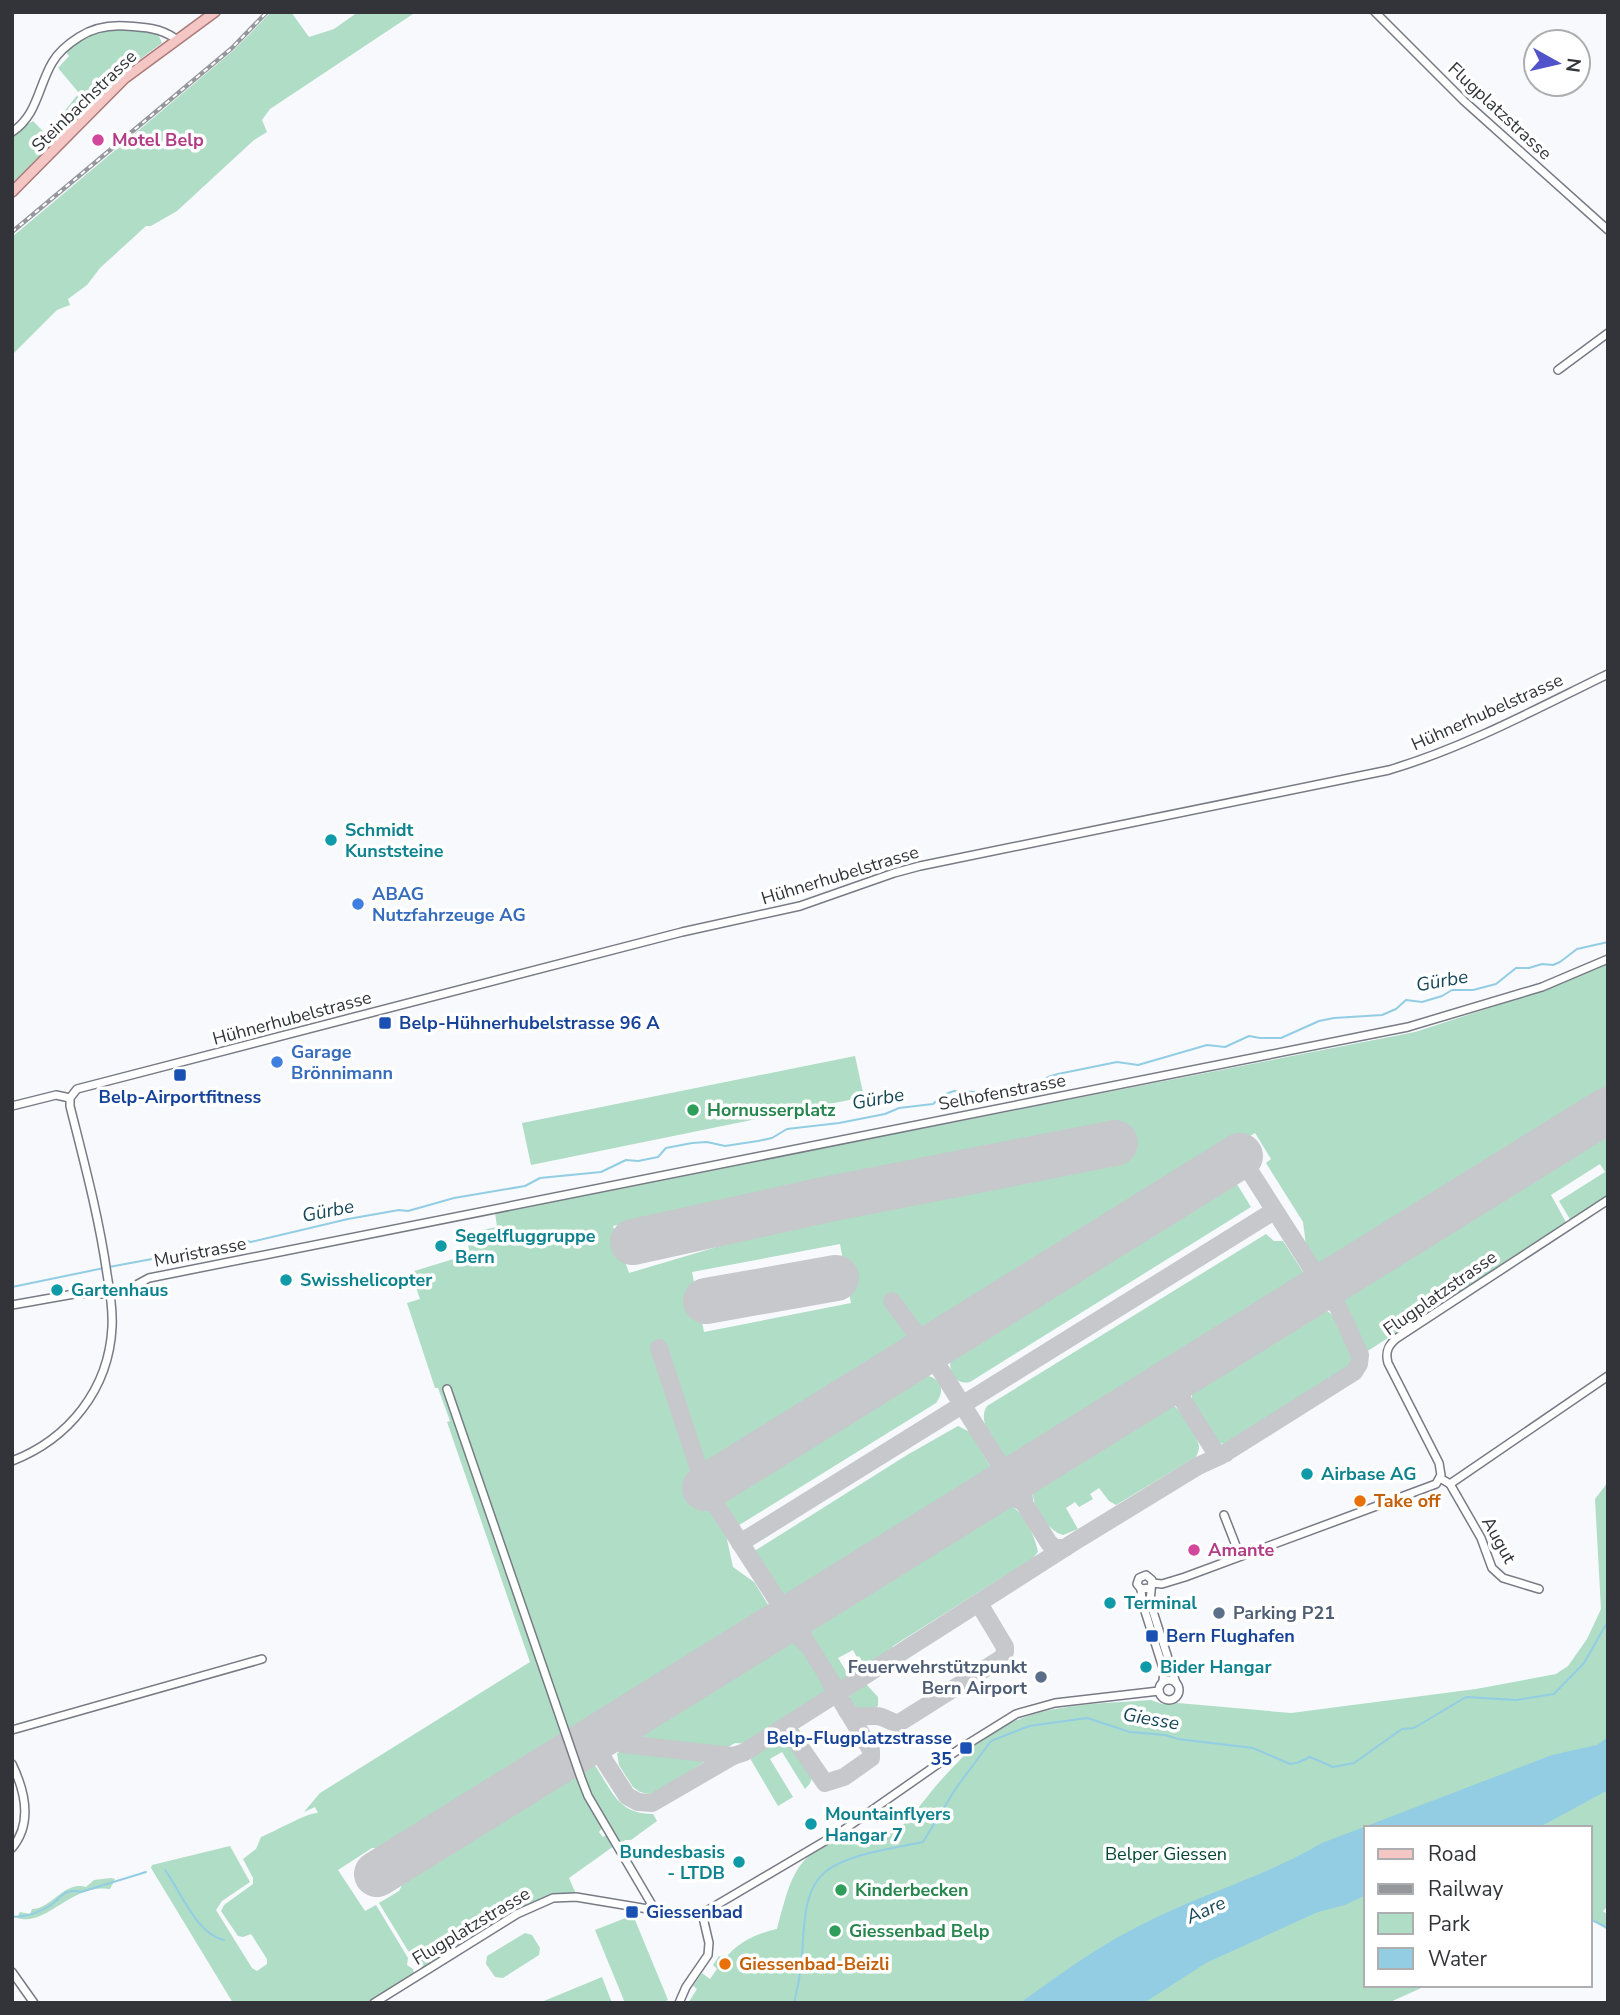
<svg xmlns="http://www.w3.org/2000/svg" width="1620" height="2015" font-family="'Nunito Sans',sans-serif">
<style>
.green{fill:#b0ddc6;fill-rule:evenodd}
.water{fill:#92cde4}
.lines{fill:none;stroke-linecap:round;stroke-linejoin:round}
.stream{stroke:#92cde4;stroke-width:2}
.taxiway{stroke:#c6c8cc;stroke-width:18}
.runway{stroke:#c6c8cc;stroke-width:46}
.minor-casing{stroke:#787b85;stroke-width:10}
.major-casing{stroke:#ac7a79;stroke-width:12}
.minor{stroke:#fff;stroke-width:7}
.major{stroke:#f4c6c4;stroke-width:9}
.rail-casing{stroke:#96979c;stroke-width:4.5}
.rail{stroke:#fff;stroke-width:2;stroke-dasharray:5;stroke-linecap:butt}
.hotel-dot{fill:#d1479c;stroke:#fff;stroke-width:2.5}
.culture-dot{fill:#0f9aa8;stroke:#fff;stroke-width:2.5}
.shop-dot{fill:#3f7fe0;stroke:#fff;stroke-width:2.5}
.transit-dot{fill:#1a4fb4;stroke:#fff;stroke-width:2.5}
.leisure-dot{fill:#2e9e5b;stroke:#fff;stroke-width:2.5}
.food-dot{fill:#e8710a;stroke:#fff;stroke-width:2.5}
.service-dot{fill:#5c6f8a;stroke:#fff;stroke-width:2.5}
.labels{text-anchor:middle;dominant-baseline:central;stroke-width:7;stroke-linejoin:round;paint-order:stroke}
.street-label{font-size:18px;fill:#333439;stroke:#fff}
.hotel-label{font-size:18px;font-weight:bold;fill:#b23c85;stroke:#fff;text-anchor:start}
.culture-label{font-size:18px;font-weight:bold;fill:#0d838f;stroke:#fff;text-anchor:start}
.shop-label{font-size:18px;font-weight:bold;fill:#366cbe;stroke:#fff;text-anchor:start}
.transit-label{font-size:18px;font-weight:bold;fill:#164399;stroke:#fff;text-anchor:start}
.leisure-label{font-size:18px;font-weight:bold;fill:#27864d;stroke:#fff;text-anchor:start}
.food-label{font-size:18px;font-weight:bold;fill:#c56008;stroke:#fff;text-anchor:start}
.service-label{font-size:18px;font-weight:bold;fill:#4e5e75;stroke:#fff;text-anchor:start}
.park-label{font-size:18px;fill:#00472e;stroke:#fff}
.water-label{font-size:19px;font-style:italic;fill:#164759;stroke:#fff}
</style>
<rect width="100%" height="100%" fill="#f7f9fd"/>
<g class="green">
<path d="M271 12H291L309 37 334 29 358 12H416L270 109 262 120 267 132 254 140 177 211 151 226H146L100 268 87 285 68 299 70 305 57 310 12 355V237L234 50Z"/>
<path d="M124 29 158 34 162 43 121 73 12 184V134L33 121 46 134 79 93 58 68 69 56 65 51C84 36 100 30 124 29Z"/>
<path d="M1608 964V1091L1318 1271 1306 1245 1303 1222 1266 1163 1271 1159 1255 1133 707 1473 664 1347 654 1349 700 1494 726 1535 733 1567 754 1582 772 1611 392 1848H372L338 1870 365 1911 376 1905 408 1958 407 1965 413 1969 414 1974 368 2003H233L151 1868 152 1865 230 1846 250 1882 222 1901 216 1910 252 1968 257 1971 267 1964V1959L251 1934 243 1937 238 1936 221 1911 224 1905 253 1884V1878L243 1859 256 1849 261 1837C274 1832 308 1812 318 1813L315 1807 304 1812 320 1793 530 1662 447 1422 450 1421 438 1388H435L407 1303 420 1299 411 1272 470 1254 466 1233 497 1227 495 1212 1415 1032 1529 995ZM1123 1123 1128 1154 832 1213 629 1273 613 1226ZM840 1244 851 1303 704 1332 692 1272Z"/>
<path d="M855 1056 864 1097 531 1165 522 1123Z"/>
<path d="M1608 1128V1197L1571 1221 1559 1201 1605 1172 1600 1164 1551 1195 1567 1224 1366 1352 1341 1301 1342 1294Z"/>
<path d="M1235 1181 1251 1207 970 1382C958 1385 951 1376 950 1364L956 1354Z"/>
<path d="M1266 1234 1274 1241H1283L1307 1278 1009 1464C1000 1449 975 1423 987 1406Z"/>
<path d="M1322 1309C1337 1311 1358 1352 1353 1367L1231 1445 1219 1443 1192 1401V1391L1200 1381 1311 1312Z"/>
<path d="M924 1375C939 1377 947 1389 936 1403L736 1527 719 1502Z"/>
<path d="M1171 1403C1179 1408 1198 1435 1199 1446 1199 1451 1198 1452 1196 1457L1116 1505 1109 1501 1099 1488 1090 1494 1093 1499 1079 1507 1075 1502 1066 1508 1078 1529 1063 1535C1047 1531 1028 1502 1034 1486L1159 1406Z"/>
<path d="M958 1426 970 1432 994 1473 784 1604 753 1552 907 1455Z"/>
<path d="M1608 1482V1906L1603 1911 1608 1915V1938L1606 1929 1593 1921 1590 1923V1828H1366V1985H1428L1388 2003H688L697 1989 693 1986 702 1973 710 1979 717 1969 713 1965 719 1956 725 1959C736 1943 758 1933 777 1929 790 1883 793 1851 846 1839 863 1835 882 1836 898 1828 911 1821 918 1807 927 1797 937 1784 948 1772 959 1761 1010 1703 1080 1705 1151 1700L1162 1704 1178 1703 1291 1713 1476 1689 1556 1674 1568 1666 1587 1639 1601 1609 1595 1499Z"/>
<path d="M1005 1504C1022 1506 1035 1536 1038 1552L1033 1558 893 1646 890 1653 864 1670 853 1650 838 1658 846 1671 850 1670 854 1676 844 1683 833 1678 808 1638 811 1624Z"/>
<path d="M788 1639 796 1641 801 1645 824 1683 825 1694 818 1702 747 1744 735 1743 720 1752 624 1739Z"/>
<path d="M866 1684 878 1697V1706L868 1711 853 1708 849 1702C849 1690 856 1687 866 1684Z"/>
<path d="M783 1735C795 1739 794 1747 800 1756 806 1766 820 1776 805 1789L782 1752 770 1759 793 1797 778 1806 751 1760 752 1753Z"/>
<path d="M627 1749 709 1759 656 1793 649 1794 640 1792 633 1787 619 1765 617 1753Z"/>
<path d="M589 1762 594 1764C612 1790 617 1814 653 1814L657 1821 631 1840H625L621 1844 591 1794 581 1770 584 1765Z"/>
<path d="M575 1770 604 1826 599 1832 603 1837 608 1834 614 1846 569 1878 576 1894 542 1898 526 1905 423 1968 418 1967 379 1903 399 1891 408 1874Z"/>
<path d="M111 1878 115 1879 110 1889C71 1883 47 1927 17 1918L20 1912 30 1914 32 1909C51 1909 65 1880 86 1887L94 1880Z"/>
<path d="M633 1915 668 2000 661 2003H625L595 1930Z"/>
<path d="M525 1933 532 1935 540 1948 539 1955 503 1978 495 1977 486 1964 487 1956Z"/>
<path d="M602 1977 612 2003H539Z"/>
</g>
<path class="water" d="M1608 1737V1790L1538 1828H1366V1895L1345 1905 1318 1912 1206 1963 1144 2003H1020C1058 1976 1095 1948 1137 1927 1197 1895 1263 1878 1322 1843L1552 1755 1597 1745Z"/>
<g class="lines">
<g class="stream">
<path d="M109 1267 233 1244 243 1240 251 1242 348 1219 399 1210 408 1211 454 1198 525 1186 540 1178 601 1172 626 1160 638 1161 658 1157 666 1148 692 1143 707 1142 725 1146 758 1141 772 1138 787 1129 839 1123 885 1114 899 1108 933 1104 943 1095 954 1091 977 1092 1035 1086 1048 1077 1058 1074 1117 1062 1138 1065 1207 1045 1225 1047 1249 1036 1260 1038H1281L1319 1021 1334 1018 1382 1015 1396 1009 1406 1000 1422 1002 1442 996 1452 990H1473L1496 984 1516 968H1529L1542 964 1553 965 1560 962 1577 949 1608 942"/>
<path d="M12 1287 104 1268"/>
<path d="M165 1870C180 1890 197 1935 224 1940"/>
<path d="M12 1917C27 1917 39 1913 51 1905 62 1897 64 1888 81 1892L146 1872"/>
<path d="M1590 1919 1608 1928"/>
<path d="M794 2003C797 1990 800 1978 801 1965 805 1936 800 1893 825 1872 846 1854 895 1848 923 1842L956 1788 991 1741 1029 1726 1087 1718 1130 1732 1165 1735 1178 1739 1253 1748 1290 1764 1297 1763 1310 1757 1333 1767 1354 1763 1402 1729 1414 1728 1466 1697 1516 1700 1554 1694 1584 1663 1608 1621"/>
</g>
<g class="taxiway">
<path d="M1240 1156 1334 1303"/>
<path d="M1303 1300C1315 1293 1324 1293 1334 1303"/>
<path d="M892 1301 928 1350 1049 1543 1055 1548H1065"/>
<path d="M659 1348 705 1488 804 1642"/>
<path d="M1188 1371 1179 1385 1182 1399 1214 1450 1219 1454 1226 1453"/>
<path d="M1151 1394C1162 1389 1174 1388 1182 1399"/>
<path d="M985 1498 1003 1493 1023 1502"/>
<path d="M1024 1501 1023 1483 1035 1466"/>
<path d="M740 1543 1274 1211"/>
<path d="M814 1604 803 1619V1637L837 1691"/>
<path d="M766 1634C780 1629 790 1629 802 1639"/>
<path d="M847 1711C856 1720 865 1715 876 1716 885 1716 890 1723 899 1723L1002 1658 1005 1652V1647L981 1607 975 1605"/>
<path d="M609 1731 601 1743 602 1757 627 1796 638 1802 652 1803 733 1756 745 1752 1074 1542 1198 1466 1222 1455 1354 1372 1359 1364 1360 1355 1332 1294 1336 1282 1351 1269"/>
<path d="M780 1731H787L792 1735 825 1783 844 1777 871 1758V1750L830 1682"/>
<path d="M623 1744 733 1756"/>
<path d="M574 1753 590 1750 602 1757"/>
</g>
<g class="runway">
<path d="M633 1242 824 1200 1115 1143"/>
<path d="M706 1301 836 1278"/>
<path d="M705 1488 1240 1156"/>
<path d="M377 1874 1608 1110"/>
</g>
<g class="minor-casing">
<g id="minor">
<path d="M1375 12 1464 101 1608 230"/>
<path d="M12 132C37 116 38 87 52 63 58 52 68 44 79 37 93 28 108 25 125 26 144 27 161 28 176 39"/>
<path d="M1558 370 1608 333"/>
<path d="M12 1106 56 1095 70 1098"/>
<path d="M12 1305 74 1294H110L127 1290 149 1278 1408 1027 1542 987 1608 959"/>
<path d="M447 1389 581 1778 588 1796 655 1910"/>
<path d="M12 1461C69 1439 109 1389 112 1327 113 1309 110 1291 107 1274 99 1217 84 1162 70 1106V1098L77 1089 682 932 800 906 894 873 920 866 1389 770C1466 747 1536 709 1608 674"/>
<path d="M1440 1478 1450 1484 1608 1376"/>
<path d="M1450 1484 1481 1538 1492 1568 1503 1578 1539 1589"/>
<path d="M1224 1515 1240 1556"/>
<path d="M1152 1583 1162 1584 1185 1577 1436 1484 1441 1475 1439 1463 1388 1363C1385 1352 1388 1345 1397 1338L1608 1200"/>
<path d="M1150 1588 1141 1589 1137 1584 1139 1578 1146 1575 1152 1580 1150 1602 1176 1683"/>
<path d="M1141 1589 1142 1602 1164 1671 1163 1681"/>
<circle cx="1169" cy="1690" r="10"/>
<path d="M12 1730 262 1659"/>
<path d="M12 1764C25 1791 33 1823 12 1848"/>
<path d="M12 1972 34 2003"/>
<path d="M374 2003 517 1914 553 1898 576 1897 684 1915 703 1913 842 1831 958 1750 1016 1714 1055 1703 1159 1691"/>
<path d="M679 2003 686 1987 708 1955 709 1943 702 1913"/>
</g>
</g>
<g class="major-casing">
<path id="major" d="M12 192 124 79 215 12"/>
</g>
<use href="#minor" class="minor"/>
<use href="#major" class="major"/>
<g class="rail-casing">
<path id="rail" d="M12 232 232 48 267 12"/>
</g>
<use href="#rail" class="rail"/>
</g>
<g class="hotel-dot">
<circle cx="98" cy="140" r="7"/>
<circle cx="1194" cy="1550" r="7"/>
</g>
<g class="culture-dot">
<circle cx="331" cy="840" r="7"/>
<circle cx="441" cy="1246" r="7"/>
<circle cx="286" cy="1280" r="7"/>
<circle cx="57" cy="1290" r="7"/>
<circle cx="1307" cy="1474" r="7"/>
<circle cx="1110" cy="1603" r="7"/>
<circle cx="1146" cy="1667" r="7"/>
<circle cx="811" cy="1824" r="7"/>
<circle cx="739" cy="1862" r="7"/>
</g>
<g class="shop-dot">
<circle cx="358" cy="904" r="7"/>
<circle cx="277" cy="1062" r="7"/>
</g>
<g class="transit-dot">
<rect x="378" y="1016" width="14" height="14" rx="3.5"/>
<rect x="173" y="1068" width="14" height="14" rx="3.5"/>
<rect x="1145" y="1629" width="14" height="14" rx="3.5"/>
<rect x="959" y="1741" width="14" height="14" rx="3.5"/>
<rect x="625" y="1905" width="14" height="14" rx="3.5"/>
</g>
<g class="leisure-dot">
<circle cx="693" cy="1110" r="7"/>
<circle cx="841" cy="1890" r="7"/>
<circle cx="835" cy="1931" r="7"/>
</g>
<g class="food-dot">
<circle cx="1360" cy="1501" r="7"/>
<circle cx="725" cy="1964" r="7"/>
</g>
<g class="service-dot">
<circle cx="1219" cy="1613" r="7"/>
<circle cx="1041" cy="1677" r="7"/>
</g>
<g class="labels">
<g class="street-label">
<text transform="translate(84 101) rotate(-44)">Steinbachstrasse</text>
<text transform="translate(1500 111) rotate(43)">Flugplatzstrasse</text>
<text transform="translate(1487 712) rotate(-24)">Hühnerhubelstrasse</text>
<text transform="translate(840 875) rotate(-17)">Hühnerhubelstrasse</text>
<text transform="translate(292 1018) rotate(-15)">Hühnerhubelstrasse</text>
<text transform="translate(1002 1092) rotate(-11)">Selhofenstrasse</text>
<text transform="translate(200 1252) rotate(-11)">Muristrasse</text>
<text transform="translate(1440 1293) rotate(-35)">Flugplatzstrasse</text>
<text transform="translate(1499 1540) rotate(61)">Augut</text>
<text transform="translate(471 1926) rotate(-31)">Flugplatzstrasse</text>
</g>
<g class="hotel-label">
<text x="112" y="140">Motel Belp</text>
<text x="1208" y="1550">Amante</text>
</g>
<g class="culture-label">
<text x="345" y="830">Schmidt<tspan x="345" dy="21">Kunststeine</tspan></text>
<text x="455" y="1236">Segelfluggruppe<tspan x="455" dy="21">Bern</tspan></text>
<text x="300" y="1280">Swisshelicopter</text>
<text x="71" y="1290">Gartenhaus</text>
<text x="1321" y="1474">Airbase AG</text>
<text x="1124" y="1603">Terminal</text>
<text x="1160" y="1667">Bider Hangar</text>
<text x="825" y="1814">Mountainflyers<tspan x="825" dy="21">Hangar 7</tspan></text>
<text x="725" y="1852" text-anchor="end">Bundesbasis<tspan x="725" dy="21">- LTDB</tspan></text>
</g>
<g class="shop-label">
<text x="372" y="894">ABAG<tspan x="372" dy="21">Nutzfahrzeuge AG</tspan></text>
<text x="291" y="1052">Garage<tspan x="291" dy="21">Brönnimann</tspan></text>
</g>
<g class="transit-label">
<text x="399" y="1023">Belp-Hühnerhubelstrasse 96 A</text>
<text x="180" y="1097" text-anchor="middle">Belp-Airportfitness</text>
<text x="1166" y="1636">Bern Flughafen</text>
<text x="952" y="1738" text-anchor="end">Belp-Flugplatzstrasse<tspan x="952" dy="21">35</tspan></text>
<text x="646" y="1912">Giessenbad</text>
</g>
<g class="leisure-label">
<text x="707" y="1110">Hornusserplatz</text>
<text x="855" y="1890">Kinderbecken</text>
<text x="849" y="1931">Giessenbad Belp</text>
</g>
<g class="food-label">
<text x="1374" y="1501">Take off</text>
<text x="739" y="1964">Giessenbad-Beizli</text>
</g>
<g class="service-label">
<text x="1233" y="1613">Parking P21</text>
<text x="1027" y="1667" text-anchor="end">Feuerwehrstützpunkt<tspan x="1027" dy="21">Bern Airport</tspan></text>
</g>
<g class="park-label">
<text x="1166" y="1854">Belper Giessen</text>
</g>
<g class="water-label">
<text transform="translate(1442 981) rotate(-10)">Gürbe</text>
<text transform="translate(878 1099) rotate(-10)">Gürbe</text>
<text transform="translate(328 1211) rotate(-11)">Gürbe</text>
<text transform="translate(1151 1719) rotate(10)">Giesse</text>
<text transform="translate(1206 1910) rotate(-24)">Aare</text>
</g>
</g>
<rect width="1620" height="2015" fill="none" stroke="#333439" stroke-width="28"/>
<rect x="1364" y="1826" width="228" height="161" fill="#ffffff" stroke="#adaeb0" stroke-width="2"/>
<rect x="1378" y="1849" width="35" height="10" fill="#f4c6c4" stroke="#adaeb0" stroke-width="2"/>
<text x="1428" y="1861" font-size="21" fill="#333439">Road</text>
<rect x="1378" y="1884" width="35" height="10" fill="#96979c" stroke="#adaeb0" stroke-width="2"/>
<text x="1428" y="1896" font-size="21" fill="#333439">Railway</text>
<rect x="1378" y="1913" width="35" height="21" fill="#b0ddc6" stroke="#adaeb0" stroke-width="2"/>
<text x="1428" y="1931" font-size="21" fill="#333439">Park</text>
<rect x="1378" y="1948" width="35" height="21" fill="#92cde4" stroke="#adaeb0" stroke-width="2"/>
<text x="1428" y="1966" font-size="21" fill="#333439">Water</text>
<g transform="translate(1557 63) rotate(98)"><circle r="33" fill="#ffffff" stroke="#adaeb0" stroke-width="2"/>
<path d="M0-5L12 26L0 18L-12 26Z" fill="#5053ca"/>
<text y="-10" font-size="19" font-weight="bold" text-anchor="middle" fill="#333439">N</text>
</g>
</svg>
